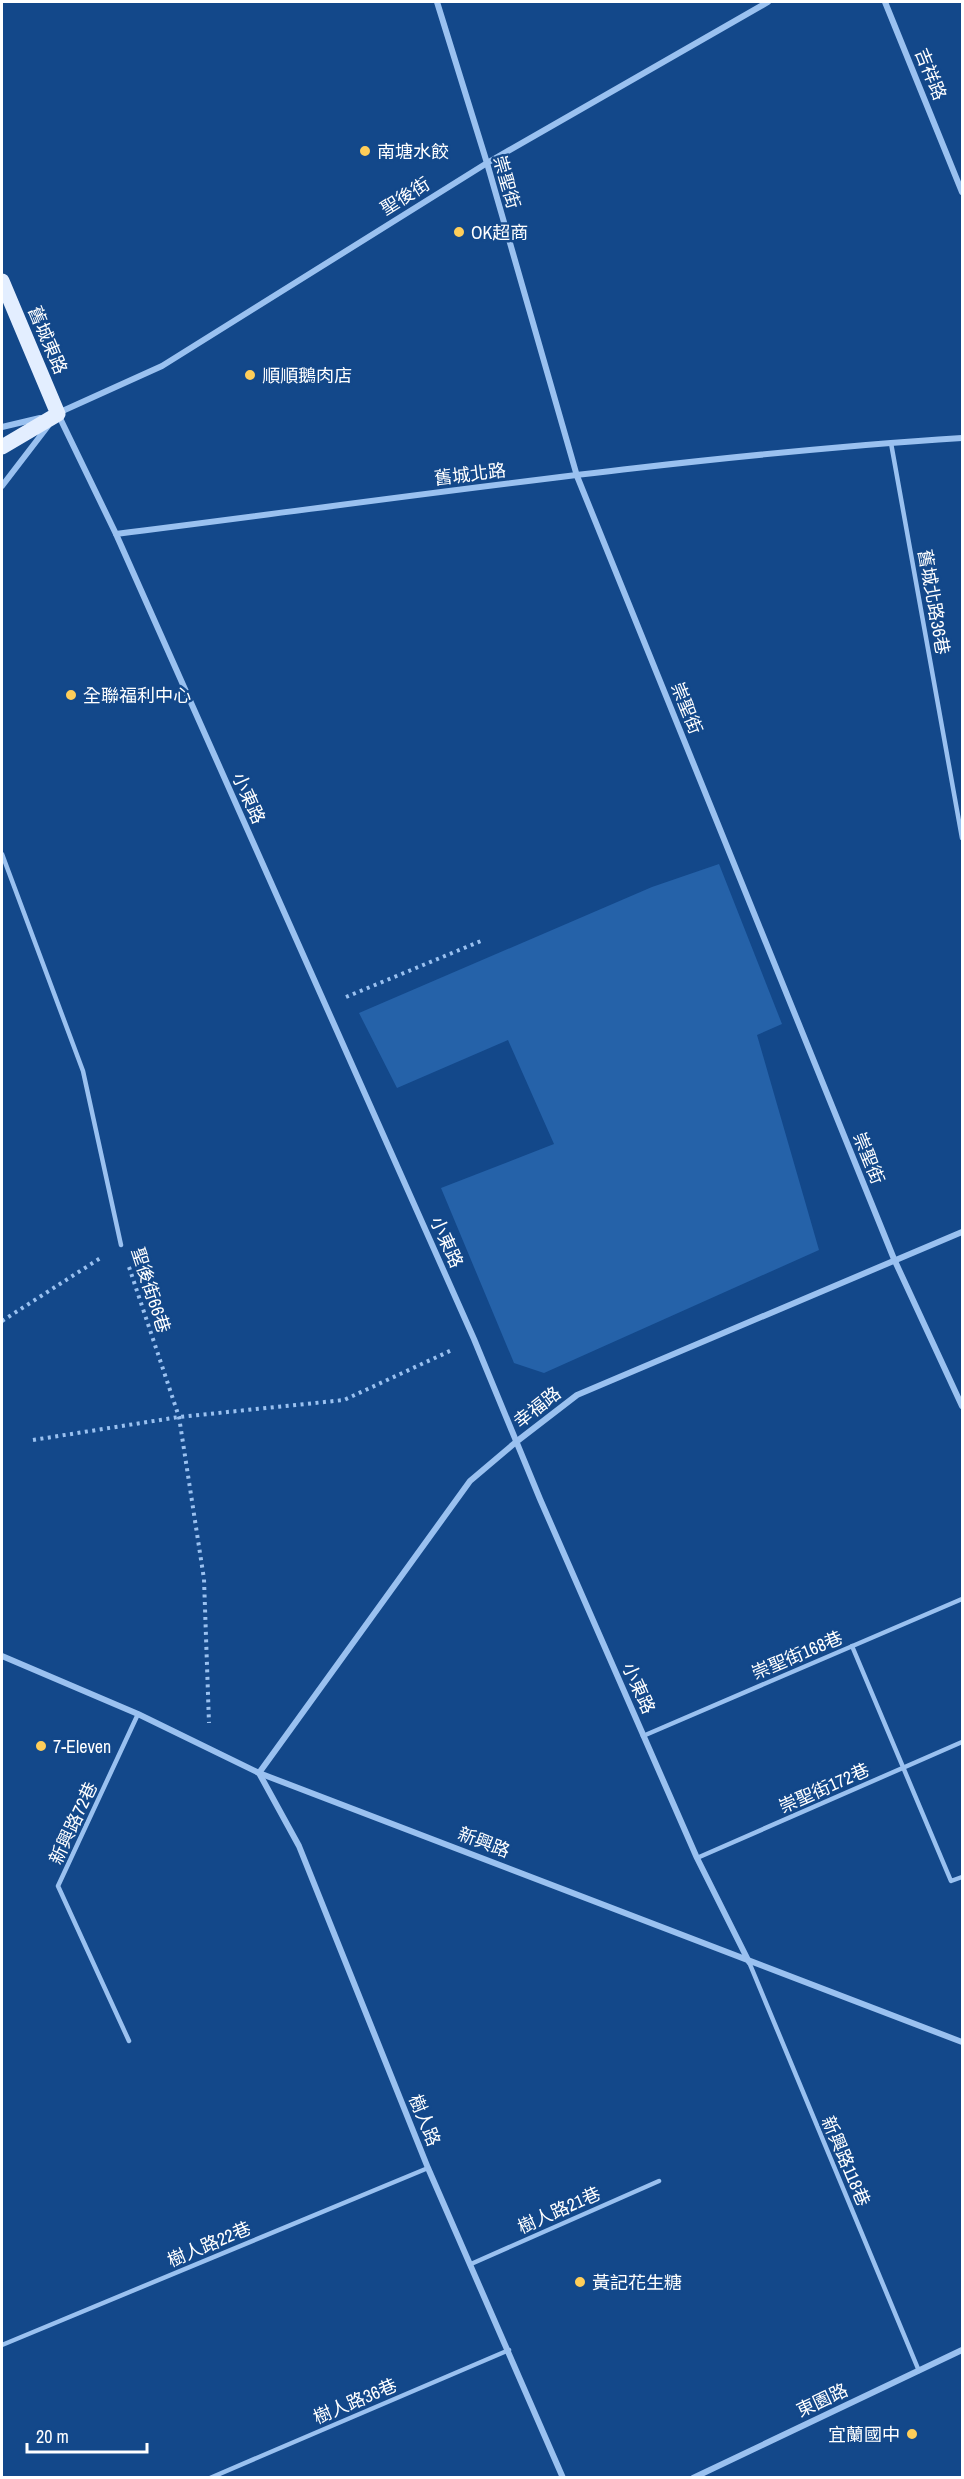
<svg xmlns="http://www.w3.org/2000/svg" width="964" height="2479" font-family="'Archivo Narrow','Noto Sans TC',sans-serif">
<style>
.green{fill:#2562a9}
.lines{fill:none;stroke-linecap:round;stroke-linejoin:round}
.path{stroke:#9ac1f0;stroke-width:4;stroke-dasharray:3 4.5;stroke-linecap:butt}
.service{stroke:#9ac1f0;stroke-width:4.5}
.minor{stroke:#9ac1f0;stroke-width:6}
.primary{stroke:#e3eeff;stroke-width:15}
.poi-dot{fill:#ffce59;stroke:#13488a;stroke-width:2}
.labels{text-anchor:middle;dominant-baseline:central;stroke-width:5;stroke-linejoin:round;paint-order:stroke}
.street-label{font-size:18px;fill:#fff;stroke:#13488a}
.poi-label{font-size:18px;fill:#fff;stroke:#13488a;text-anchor:start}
</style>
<rect width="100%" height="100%" fill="#13488a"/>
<path class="green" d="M719 864 782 1024 757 1035 819 1250 544 1373 514 1363 441 1188 554 1144 508 1040 397 1088 359 1013 652 887Z"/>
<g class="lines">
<g class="path">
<path d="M346 997 481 941"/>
<path d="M129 1267 179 1417 204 1579 209 1723"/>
<path d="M2 1321 102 1257"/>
<path d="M33 1440 179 1417 344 1400 452 1350"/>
</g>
<g class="service">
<path d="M891 443 962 838"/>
<path d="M2 854 83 1071 121 1245"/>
<path d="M852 1646 951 1881 962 1877"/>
<path d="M643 1736 962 1599"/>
<path d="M697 1858 962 1742"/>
<path d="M749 1962 919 2371"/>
<path d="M129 2041 58 1886 138 1714"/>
<path d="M471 2264 659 2181"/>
<path d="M2 2345 428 2168"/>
<path d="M210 2478 509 2350"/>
</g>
<g class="minor">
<path d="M437 2 487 163 577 476 894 1259 962 1406"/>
<path d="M885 2 962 192"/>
<path d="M58 413 162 366 487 163 768 2"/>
<path d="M58 414 116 534C396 499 681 456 962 438"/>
<path d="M2 427 40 418"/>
<path d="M2 486 48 426"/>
<path d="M116 534 474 1339 540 1499 697 1858 749 1962"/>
<path d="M2 1656 138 1714 259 1773 962 2042"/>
<path d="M563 2478 428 2168 299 1846 259 1773 470 1481 516 1442 577 1395 962 1232"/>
<path d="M693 2478 962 2350"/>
</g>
<path class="primary" d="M2 281 58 414 2 447"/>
</g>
<g class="poi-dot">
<circle cx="365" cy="151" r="6"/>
<circle cx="459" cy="232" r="6"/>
<circle cx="250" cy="375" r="6"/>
<circle cx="71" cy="695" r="6"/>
<circle cx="41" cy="1746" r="6"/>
<circle cx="580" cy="2282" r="6"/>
<circle cx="912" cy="2434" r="6"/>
</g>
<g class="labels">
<g class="street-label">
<text transform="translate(931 74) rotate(68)">吉祥路</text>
<text transform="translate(507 182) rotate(74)">崇聖街</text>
<text transform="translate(405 196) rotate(-32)">聖後街</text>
<text transform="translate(48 340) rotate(67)">舊城東路</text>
<text transform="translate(470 474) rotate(-7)">舊城北路</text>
<text transform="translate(934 602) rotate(80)">舊城北路36巷</text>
<text transform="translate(687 708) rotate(68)">崇聖街</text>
<text transform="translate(249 798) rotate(66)">小東路</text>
<text transform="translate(869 1158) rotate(68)">崇聖街</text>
<text transform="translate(447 1242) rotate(66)">小東路</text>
<text transform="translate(151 1290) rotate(72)">聖後街66巷</text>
<text transform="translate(537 1407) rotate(-38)">幸福路</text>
<text transform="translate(797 1655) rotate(-23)">崇聖街168巷</text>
<text transform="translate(639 1688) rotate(66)">小東路</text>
<text transform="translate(824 1788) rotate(-24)">崇聖街172巷</text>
<text transform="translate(73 1823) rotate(-65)">新興路72巷</text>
<text transform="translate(484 1842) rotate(21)">新興路</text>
<text transform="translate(425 2120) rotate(68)">樹人路</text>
<text transform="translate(846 2161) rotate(67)">新興路118巷</text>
<text transform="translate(559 2210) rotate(-24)">樹人路21巷</text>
<text transform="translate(209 2244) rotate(-23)">樹人路22巷</text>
<text transform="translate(822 2400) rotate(-25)">東園路</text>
<text transform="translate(355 2401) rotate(-23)">樹人路36巷</text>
</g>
<g class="poi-label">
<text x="377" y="151">南塘水餃</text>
<text x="471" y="232">OK超商</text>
<text x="262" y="375">順順鵝肉店</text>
<text x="83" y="695">全聯福利中心</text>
<text x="53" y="1746">7-Eleven</text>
<text x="592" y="2282">黃記花生糖</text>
<text x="900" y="2434" text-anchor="end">宜蘭國中</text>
</g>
</g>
<rect width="964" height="2479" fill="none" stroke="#ffffff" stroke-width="6"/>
<path d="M27 2443v9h120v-9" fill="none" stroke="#ffffff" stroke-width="3"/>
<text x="36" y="2443" font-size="18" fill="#ffffff" stroke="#13488a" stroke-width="4.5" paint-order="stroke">20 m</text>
</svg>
